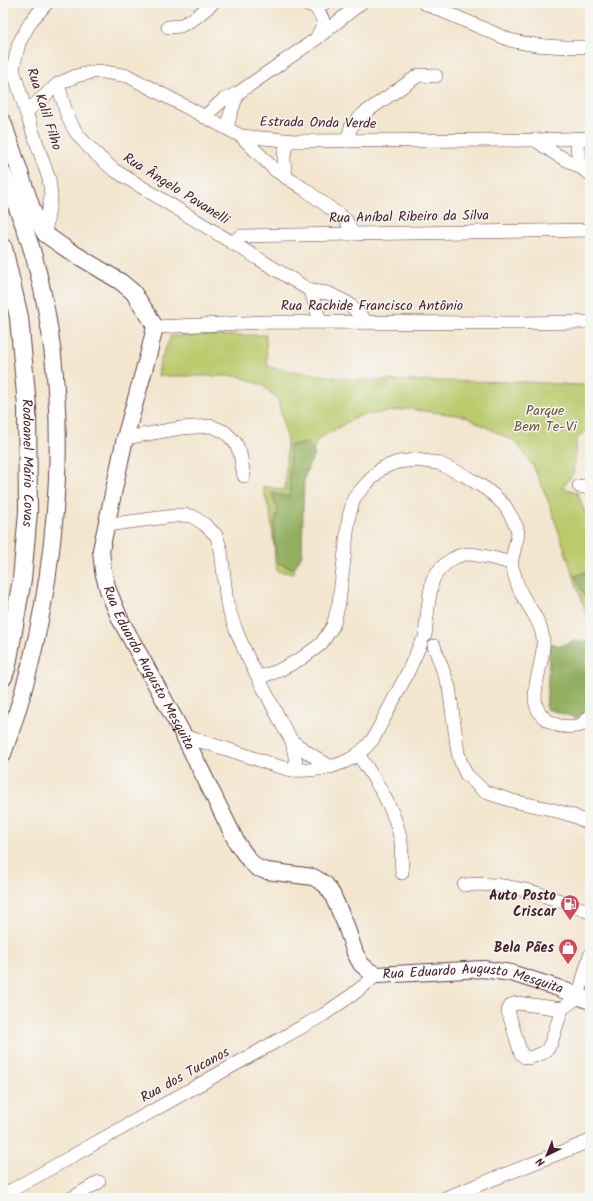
<svg xmlns="http://www.w3.org/2000/svg" width="593" height="1201" font-family="Kalam,sans-serif">
<style>
.green{fill:#baca6c;stroke:#82744c}
.forest{fill:#93ae60;stroke:#6e6646}
.lines{fill:none;stroke-linecap:round;stroke-linejoin:round}
.minor-casing{stroke:#633d43;stroke-width:14}
.major-casing{stroke:#633d43;stroke-width:18}
.highway-casing{stroke:#633d43;stroke-width:20}
.minor{stroke:#fff;stroke-width:13}
.major{stroke:#fff;stroke-width:16}
.highway{stroke:#fff;stroke-width:18}
.labels{text-anchor:middle;dominant-baseline:central;stroke-width:3;stroke-linejoin:round;paint-order:stroke}
.street-label{font-size:14px;fill:#4a1f2b;stroke:#f6f6f2}
.park-label{font-size:14px;fill:#6c523e;stroke:#f6f6f2}
.poi-label{font-size:14px;font-weight:bold;fill:#4a1f2b;stroke:#f6f6f2;text-anchor:end}
</style>
<rect width="100%" height="100%" fill="#f6f6f2"/>
<filter id="ink" filterUnits="userSpaceOnUse"><feTurbulence type="fractalNoise" baseFrequency=".025" numOctaves="2"/><feDisplacementMap in="SourceGraphic" scale="8" xChannelSelector="R" yChannelSelector="G"/><feConvolveMatrix kernelMatrix="1 2 1 2 8 2 1 2 1" color-interpolation-filters="sRGB"/></filter>
<filter id="wash" filterUnits="userSpaceOnUse"><feTurbulence type="fractalNoise" baseFrequency=".012" numOctaves="4" result="noise"/><feDisplacementMap in="SourceGraphic" scale="16" xChannelSelector="R" yChannelSelector="G"/><feGaussianBlur stdDeviation="0.9" result="paint"/><feColorMatrix in="noise" values="0 0 0 0 0 0 0 0 0 0 0 0 0 0 0 0 0 1.4 0 .05"/><feComposite in="paint" operator="in"/></filter>
<g filter="url(#wash)">
<rect width="100%" height="100%" fill="#f3e5ce"/>
<path class="green" d="M266 335 267 365 272 368 356 380 527 382 576 385 590 384V428L577 438 573 474 562 488 577 492 590 525V625L548 500 533 466 516 442 464 416 408 409 358 416 317 440 300 492 294 574 277 571 270 512 262 486 285 490 287 441 278 399 262 385 238 376H158L160 361 171 336Z"/>
<g class="forest">
<path d="M308 443 315 454 304 474 302 554 294 569 275 562 274 524 278 511 272 493 289 497 290 445Z"/>
<path d="M590 570V607L575 576Z"/>
<path d="M574 641 590 642V709L577 718 546 709 550 643 560 646Z"/>
</g>
</g>
<g filter="url(#ink)">
<g class="lines">
<g class="minor-casing">
<g id="minor">
<path d="M301 3 314 6 325 3"/>
<path d="M424 3 510 40C536 47 563 47 590 47"/>
<path d="M314 6C326 21 325 21 317 37"/>
<path d="M168 27 180 26 195 18 213 3"/>
<path d="M58 84C63 100 66 118 76 132 86 146 100 158 114 170L311 291"/>
<path d="M26 112 58 84 76 76 98 71 128 76 241 136 295 141 535 140 590 138"/>
<path d="M204 117 223 100 238 93 316 39 361 3"/>
<path d="M227 128 230 115 238 93"/>
<path d="M241 136 275 170 303 188 346 220 353 234"/>
<path d="M579 138 577 147 580 167"/>
<path d="M535 140 557 155 580 167 590 174"/>
<path d="M347 141 351 127 363 114 419 75 436 76"/>
<path d="M286 177C284 162 282 155 288 141"/>
<path d="M45 234 51 195 49 179 26 112 13 69 19 43 31 21 47 3"/>
<path d="M232 243 241 236 590 230"/>
<path d="M320 322 311 291 328 293 348 303 367 322"/>
<path d="M155 327 266 322 518 323 590 322"/>
<path d="M125 438 181 428 211 426 225 432 235 442 240 453 244 476"/>
<path d="M579 486 590 488"/>
<path d="M106 525 182 515 192 516 204 524 216 535 221 550 227 604 236 630 247 656 283 726 292 741 296 762 293 770"/>
<path d="M511 563C514 574 517 585 522 595 529 607 539 619 542 633 550 665 513 709 557 725 562 727 577 727 581 725 584 723 587 719 590 716"/>
<path d="M425 636C427 619 428 600 432 583 435 570 454 554 468 554 483 555 497 559 511 563"/>
<path d="M434 646 449 687 458 753 461 763 466 774 485 792 513 801 550 809 574 816 590 824"/>
<path d="M259 677 278 671 302 658 321 644 333 626 339 603 349 516 354 498 367 483 382 468 398 462 416 460 438 463 464 475 486 489 496 497 505 506 511 516 517 528 518 534 511 563"/>
<path d="M184 736C202 742 221 747 239 753 257 759 274 766 292 770 300 771 310 770 319 769 343 765 358 758 373 739L406 676 421 643"/>
<path d="M292 741 310 754 331 767"/>
<path d="M358 754C376 781 395 809 401 841 402 852 401 863 402 873"/>
<path d="M464 885C511 881 548 896 590 912"/>
<path d="M562 1009 517 1003 511 1005 508 1011 521 1054 525 1057 529 1058 543 1053 547 1050 551 1043 562 1009 578 997 590 955"/>
<path d="M3 1195 323 1015 352 995 377 975"/>
<path d="M72 1198 99 1182"/>
<path d="M445 1198 590 1141"/>
</g>
</g>
<g class="major-casing">
<g id="major">
<path id="s1" d="M3 122 34 214 45 234 65 248 121 282 133 292 149 316 155 327 149 352 125 438 101 550 103 571 108 590 120 619 184 736 237 843 249 860 257 868 267 871 313 877 325 884 332 894 345 923 355 953 361 964 369 971 377 975 483 969 511 973 558 988 590 1001"/>
<path d="M3 173C16 206 30 238 38 272 76 424 56 608 3 754"/>
</g>
</g>
<g class="highway-casing">
<g id="highway">
<path id="s2" d="M3 248 19 317 27 406 28 512 22 579 7 665 3 677"/>
</g>
</g>
<use href="#minor" class="minor"/>
<use href="#major" class="major"/>
<use href="#highway" class="highway"/>
</g>
</g>
<defs>
<g id="fuel-pin" transform="scale(1)"><path d="M0 17L-7.5 6A9.5 9.5 0 1 1 7.5 6Z" fill="#d1495b" stroke="#f6f6f2"/><path d="M-5.5-6h7V0h2V4h1.3V-2.5L3-4.5l.8-.8L6-3V5H2.5V1h-1V6h-7ZM-4.2-4.7v3.2H.2V-4.7Z" fill="#fff"/></g>
<g id="shop-pin" transform="scale(1)"><path d="M0 17L-7.5 6A9.5 9.5 0 1 1 7.5 6Z" fill="#d1495b" stroke="#f6f6f2"/><path d="M-5-2.5h2.3a2.7 3.5 0 0 1 5.4 0H5L5.5 6h-11ZM-1.5-2.5h3a1.5 2.3 0 0 0-3 0Z" fill="#fff"/></g>
</defs>
<g fill-rule="evenodd">
<use href="#fuel-pin" x="570" y="904"/>
<use href="#shop-pin" x="568" y="948"/>
</g>
<g class="labels">
<g class="street-label">
<text transform="translate(44 109) rotate(72)">Rua Kalil Filho</text>
<text transform="translate(318 123) rotate(1)">Estrada Onda Verde</text>
<text transform="translate(176 189) rotate(32)">Rua Ângelo Pavanelli</text>
<text transform="translate(409 217) rotate(-1)">Rua Aníbal Ribeiro da Silva</text>
<text x="372" y="306">Rua Rachide Francisco Antônio</text>
<text stroke="none"><textPath href="#s2" startOffset="217">Rodoanel Mário Covas</textPath></text>
<text stroke="none"><textPath href="#s1" startOffset="625">Rua Eduardo Augusto Mesquita</textPath></text>
<text stroke="none"><textPath href="#s1" startOffset="1129">Rua Eduardo Augusto Mesquita</textPath></text>
<text transform="translate(185 1075) rotate(-29)">Rua dos Tucanos</text>
</g>
<g class="park-label">
<text x="545" y="411">Parque<tspan x="545" dy="16">Bem Te-Vi</tspan></text>
</g>
<g class="poi-label">
<text x="556" y="896">Auto Posto<tspan x="556" dy="16">Criscar</tspan></text>
<text x="554" y="948">Bela Pães</text>
</g>
</g>
<rect width="593" height="1201" fill="none" stroke="#f6f6f2" stroke-width="16"/>
<g transform="translate(547 1155) rotate(223)" stroke="#f6f6f2" stroke-width="3" paint-order="stroke">
<path d="M0-3L7 15L0 10L-7 15Z" fill="#4a1f2b"/>
<text y="-6" font-size="11" font-weight="bold" text-anchor="middle" fill="#4a1f2b">N</text>
</g>
</svg>
